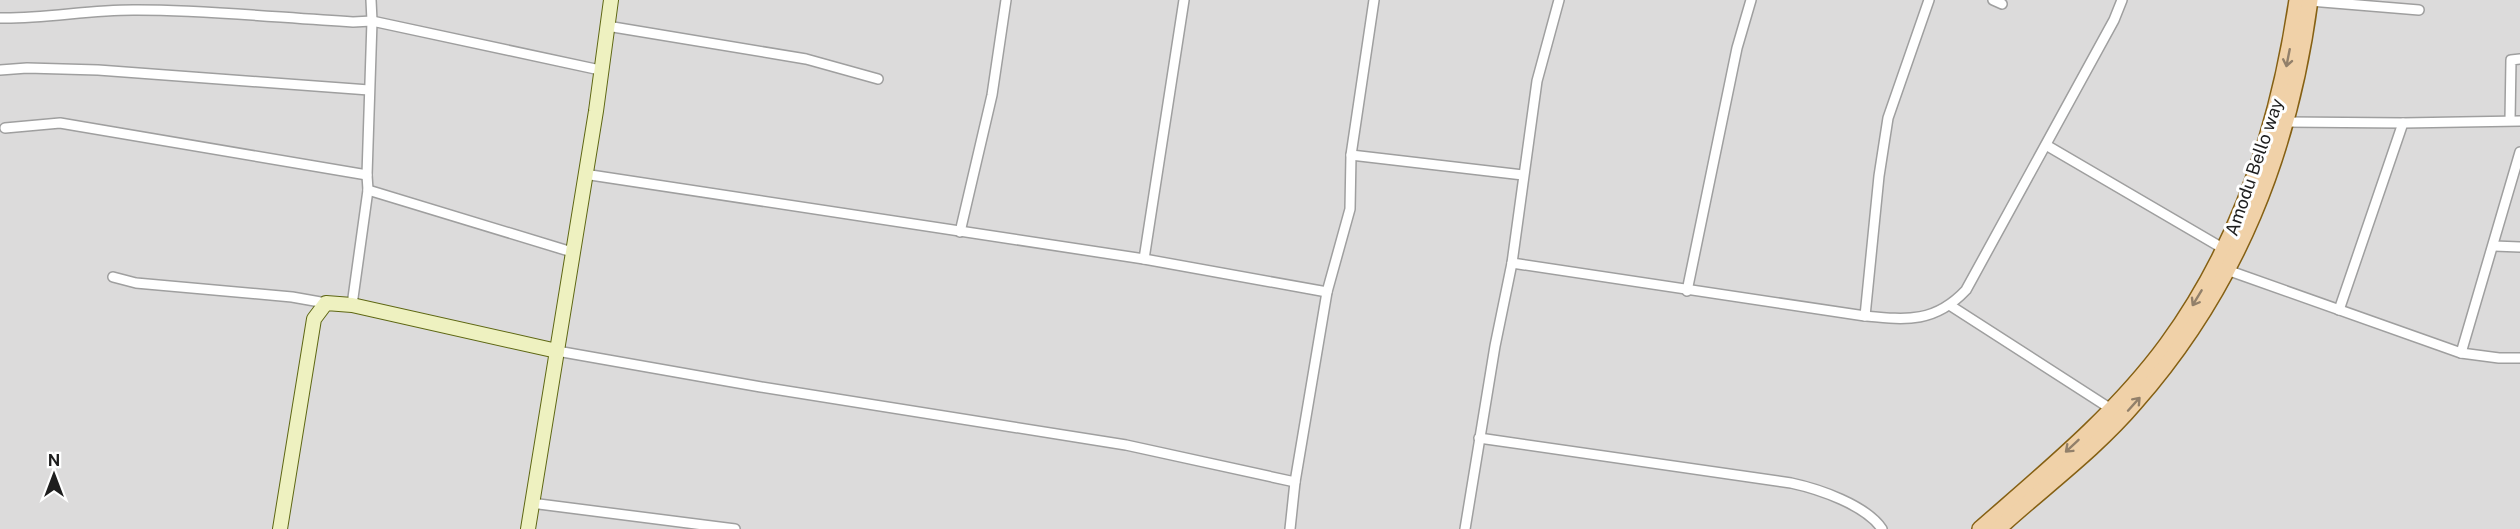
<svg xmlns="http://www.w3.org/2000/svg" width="2520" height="529" font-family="'Public Sans',sans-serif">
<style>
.residential{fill:#dcdbdb}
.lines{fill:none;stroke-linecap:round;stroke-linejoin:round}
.street-casing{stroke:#9f9f9f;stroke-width:12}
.secondary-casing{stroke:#5e6713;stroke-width:16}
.primary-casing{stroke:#856013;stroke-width:18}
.street{stroke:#fff;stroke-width:9}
.secondary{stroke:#eef1c0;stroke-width:14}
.primary{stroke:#f0d1a8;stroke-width:15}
.oneway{stroke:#92806a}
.labels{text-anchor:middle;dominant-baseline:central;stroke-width:6;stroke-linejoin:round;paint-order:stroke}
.street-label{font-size:18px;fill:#1e1e1e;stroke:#fff}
</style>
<rect width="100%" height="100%" fill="#eeebe5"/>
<rect class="residential" x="0" y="0" width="2520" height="529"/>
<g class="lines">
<g class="street-casing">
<g id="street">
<path d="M1993 0 2002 4"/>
<path d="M2310 1 2419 10"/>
<path d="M0 18C46 19 92 9 138 10 210 10 281 18 353 22L372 21 600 70"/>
<path d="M607 26 806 59 878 79"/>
<path d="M0 70 27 68 98 70 369 90"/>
<path d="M2510 120 2511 60 2520 59"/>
<path d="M2285 122 2403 123 2520 121"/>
<path d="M5 128 60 123 367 175"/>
<path d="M2046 145 2224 249"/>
<path d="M1351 155 1523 175"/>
<path d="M584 174 1144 259 1327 292"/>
<path d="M368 190 572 252"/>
<path d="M960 232 992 95 1006 0"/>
<path d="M2494 246 2520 247"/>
<path d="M1144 259 1184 0"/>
<path d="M1512 263 1865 316C1907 320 1935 323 1966 290L2114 20 2122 0"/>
<path d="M2227 270 2461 353 2499 358H2520"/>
<path d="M113 277 136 283 292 297 326 303"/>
<path d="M1687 291 1737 48 1751 0"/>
<path d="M352 305 368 190 367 175 372 21 371 0"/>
<path d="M1951 306 2111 409"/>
<path d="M2339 310 2403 123"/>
<path d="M1865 316 1879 176 1888 118 1929 0"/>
<path d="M557 351 761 387 1126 445 1295 482"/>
<path d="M2461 353 2520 152"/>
<path d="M1479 438 1791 483C1819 489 1866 505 1882 529"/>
<path d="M531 503 735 529"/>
<path d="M1290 529 1295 482 1327 292 1350 209 1351 155 1374 0"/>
<path d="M1465 529 1495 346 1512 263 1537 81 1559 0"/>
</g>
</g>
<g class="secondary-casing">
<g id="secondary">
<path d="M280 529 314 319 326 303 352 305 557 351"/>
<path d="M528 529 596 111 611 0"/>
</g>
</g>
<g class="primary-casing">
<g id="primary">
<path d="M1980 529C2045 472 2115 415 2167 344 2241 243 2279 123 2297 0"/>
<path d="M1998 529C2044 487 2095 450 2135 403 2237 287 2290 152 2310 0"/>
</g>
</g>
<use href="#street" class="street"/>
<use href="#secondary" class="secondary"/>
<use href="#primary" class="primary"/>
</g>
<defs><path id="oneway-shaft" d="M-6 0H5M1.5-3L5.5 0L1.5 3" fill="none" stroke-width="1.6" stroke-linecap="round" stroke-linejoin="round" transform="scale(1.5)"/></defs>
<g class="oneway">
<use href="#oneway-shaft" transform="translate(2288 58) rotate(101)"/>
<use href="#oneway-shaft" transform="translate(2197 298) rotate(121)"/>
<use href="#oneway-shaft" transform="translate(2134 404) rotate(-48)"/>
<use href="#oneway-shaft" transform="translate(2072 446) rotate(137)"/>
</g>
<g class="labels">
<g class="street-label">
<text transform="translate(2254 167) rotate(-71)">Amodu Bello way</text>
</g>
</g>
<g transform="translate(54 475)" stroke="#ffffff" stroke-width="4.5" paint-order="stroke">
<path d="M0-4.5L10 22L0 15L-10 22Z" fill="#1e1e1e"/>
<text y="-9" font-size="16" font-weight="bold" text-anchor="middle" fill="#1e1e1e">N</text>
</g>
</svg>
